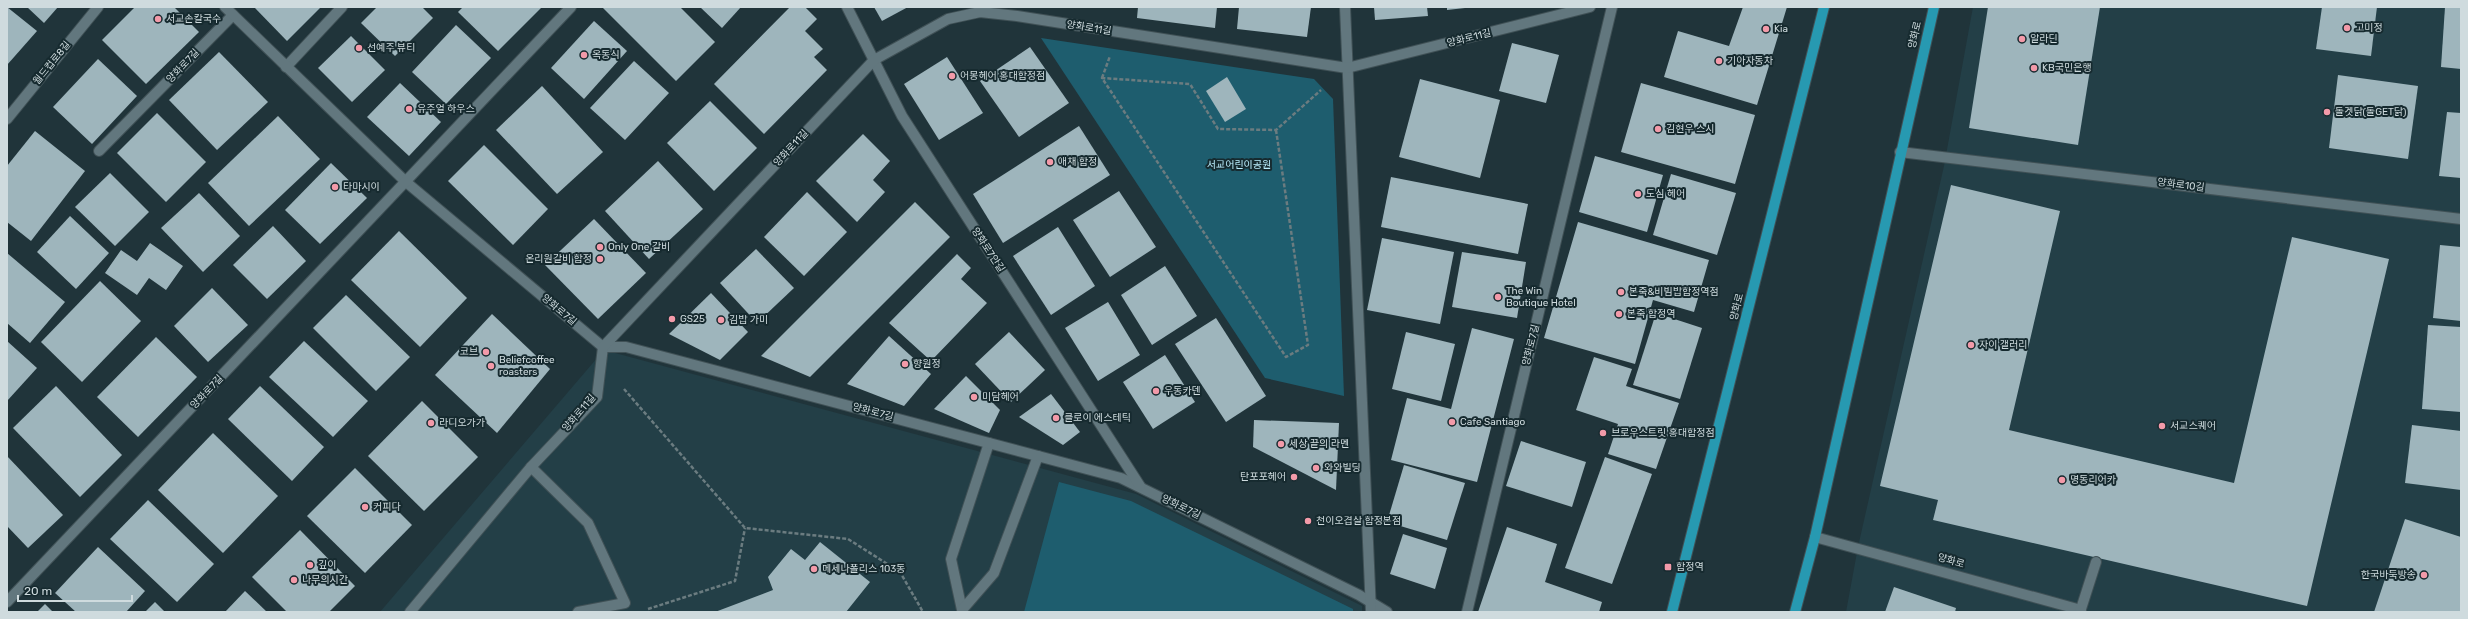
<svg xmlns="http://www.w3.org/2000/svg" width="2468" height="619" font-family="Rubik,'Noto Sans KR',sans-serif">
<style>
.built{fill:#233f47}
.green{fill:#1e5d6e}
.building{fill:#9eb5bc}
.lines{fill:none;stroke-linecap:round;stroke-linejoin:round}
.lane-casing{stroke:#405156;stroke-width:12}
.street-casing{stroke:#405156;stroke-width:12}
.primary-casing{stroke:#405156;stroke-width:12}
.path{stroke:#6b7c80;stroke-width:2.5;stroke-dasharray:4 2;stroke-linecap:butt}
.lane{stroke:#62777e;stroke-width:10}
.street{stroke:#62777e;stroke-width:10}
.primary{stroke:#2799b1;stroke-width:10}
.poi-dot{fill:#f39aa9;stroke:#162a2f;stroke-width:1.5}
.labels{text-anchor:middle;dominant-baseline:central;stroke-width:4;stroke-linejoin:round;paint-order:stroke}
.poi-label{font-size:10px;fill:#cfdbde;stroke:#162a2f;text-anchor:start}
.street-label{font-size:10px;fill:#cfdbde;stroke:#162a2f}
.park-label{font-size:10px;fill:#baedfd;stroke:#162a2f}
</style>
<rect width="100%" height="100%" fill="#20343a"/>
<g class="built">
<path d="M1973 7H2461V612H1846L1858 547 1944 166Z"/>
<path d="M604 350 1136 494 1362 606V612H380Z"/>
</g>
<g class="green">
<path d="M1041 38 1314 79 1333 99 1344 396 1265 378Z"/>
<path d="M1059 482 1131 501 1353 609V612H1024Z"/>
</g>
<g class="building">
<path d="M7 7 37 31 7 65Z"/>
<path d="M27 7H58L44 23Z"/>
<path d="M135 7H174L199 32 146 84 102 40Z"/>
<path d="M254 7H321L287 41Z"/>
<path d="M377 7H422L433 18 395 56 361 23Z"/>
<path d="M463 7H540L541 8 498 51 458 12Z"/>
<path d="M602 7H680L715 42 676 81Z"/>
<path d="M700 7H741L722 28Z"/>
<path d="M790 7H805L817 19 805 31 823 49 814 57 827 70 764 134 714 84Z"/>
<path d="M874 7H908L882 21Z"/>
<path d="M1138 7H1217L1215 28 1137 18Z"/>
<path d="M1239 7H1311L1307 37 1237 29Z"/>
<path d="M1374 7H1427L1428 16 1375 20Z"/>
<path d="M1447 7H1465V8L1447 10Z"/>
<path d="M1743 7H1787L1757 105 1664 77 1678 31 1729 46Z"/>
<path d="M1988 7H2100L2078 145 1969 128Z"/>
<path d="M2322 7H2377L2371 56 2316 49Z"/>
<path d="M2445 7H2461V69L2441 67Z"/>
<path d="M594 21 627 51 584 99 551 68Z"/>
<path d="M456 25 491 58 446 104 412 72Z"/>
<path d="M351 36 385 70 352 102 318 68Z"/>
<path d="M1512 43 1559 55 1546 103 1499 91Z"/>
<path d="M1030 47 1069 103 1019 137 980 81Z"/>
<path d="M219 52 268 102 217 150 169 100Z"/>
<path d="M947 57 983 113 939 140 904 84Z"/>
<path d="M98 59 137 96 92 144 53 107Z"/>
<path d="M634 61 669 93 625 140 590 108Z"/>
<path d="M2338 75 2418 86 2408 159 2329 148Z"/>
<path d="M1227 77 1246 109 1225 122 1206 91Z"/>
<path d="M1420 79 1500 100 1480 178 1399 157Z"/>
<path d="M400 83 441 122 409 156 367 117Z"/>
<path d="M1641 83 1755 115 1735 184 1621 152Z"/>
<path d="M542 86 603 152 557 194 496 130Z"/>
<path d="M710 101 757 148 714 191 667 143Z"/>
<path d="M2447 112 2461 113V178L2439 176Z"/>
<path d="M157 113 206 162 166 202 117 153Z"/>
<path d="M278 116 320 159 249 226 208 183Z"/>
<path d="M1079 126 1110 175 1003 243 973 194Z"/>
<path d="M35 131 85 171 31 241 7 222V166Z"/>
<path d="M863 134 890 161 873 180 885 192 857 222 816 181Z"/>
<path d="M484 145 548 209 513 245 448 181Z"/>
<path d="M1595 156 1663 175 1647 232 1579 212Z"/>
<path d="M658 161 703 209 649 259 605 211Z"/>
<path d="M331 163 367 198 320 244 285 210Z"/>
<path d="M110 173 149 212 115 246 75 207Z"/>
<path d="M1671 174 1736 193 1717 255 1653 235Z"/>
<path d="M1391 177 1528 204 1518 254 1381 227Z"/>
<path d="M1951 185 2060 211 2009 430 2234 483 2292 237 2389 259 2307 606 1933 520 1938 500 1880 486Z"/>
<path d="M1119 191 1156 247 1110 277 1073 220Z"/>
<path d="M807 192 847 232 804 276 764 237Z"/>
<path d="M199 193 240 236 203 272 161 228Z"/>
<path d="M915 202 950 237 810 377 761 356Z"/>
<path d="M70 216 109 253 76 289 37 252Z"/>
<path d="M594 219 646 273 598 319 545 265Z"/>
<path d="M1578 222 1709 260 1694 312 1653 300 1635 364 1544 338Z"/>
<path d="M273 226 306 261 267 299 233 265Z"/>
<path d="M1058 227 1095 286 1051 315 1013 256Z"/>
<path d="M399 231 467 298 420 347 351 280Z"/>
<path d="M1382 238 1454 252 1440 324 1367 310Z"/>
<path d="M150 243 183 266 166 290 149 278 137 295 105 273 121 250 137 261Z"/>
<path d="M2440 245 2461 247V321L2433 318Z"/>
<path d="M756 249 794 288 757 323 720 283Z"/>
<path d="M1462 252 1526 262 1517 318 1452 307Z"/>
<path d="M7 253 65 302 30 343 7 323Z"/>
<path d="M957 254 971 268 961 279 987 303 931 361 889 323Z"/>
<path d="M1165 266 1197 316 1152 345 1121 295Z"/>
<path d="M100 281 141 321 82 382 41 342Z"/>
<path d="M212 288 248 325 208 362 174 326Z"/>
<path d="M711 293 748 332 720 360 669 334Z"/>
<path d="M346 295 410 357 376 391 313 328Z"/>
<path d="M1108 302 1140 355 1098 381 1065 328Z"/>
<path d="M1656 313 1702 328 1680 399 1633 385Z"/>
<path d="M492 314 550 369 497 433 435 375Z"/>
<path d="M1216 318 1266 396 1226 422 1175 344Z"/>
<path d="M2428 325 2461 327V412L2422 409Z"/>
<path d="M1472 328 1514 339 1477 482 1391 460 1407 398 1451 409Z"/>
<path d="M1009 332 1045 370 1011 402 975 364Z"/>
<path d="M1406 332 1455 344 1441 401 1392 389Z"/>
<path d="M889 336 931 374 904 406 847 384Z"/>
<path d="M156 337 197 377 138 437 97 397Z"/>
<path d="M7 341 37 368 7 401Z"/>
<path d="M304 341 368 401 333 437 269 377Z"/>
<path d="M1165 355 1195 402 1153 429 1123 382Z"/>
<path d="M1594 357 1632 369 1626 386 1679 403 1656 469 1608 454 1618 424 1576 410Z"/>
<path d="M966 376 1000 410 989 433 934 409Z"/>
<path d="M56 386 122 455 80 497 13 428Z"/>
<path d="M260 386 324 447 292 481 228 419Z"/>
<path d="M1051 394 1080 432 1063 445 1019 417Z"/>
<path d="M422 401 478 457 424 511 368 456Z"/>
<path d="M1254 420 1339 423 1336 490 1253 447Z"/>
<path d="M2412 425 2461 431V490L2405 483Z"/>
<path d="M213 433 278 496 223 553 158 490Z"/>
<path d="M1521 441 1586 462 1572 507 1506 486Z"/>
<path d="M7 456 63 515 28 548 7 526Z"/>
<path d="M1605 457 1652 474 1612 584 1565 568Z"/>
<path d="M1404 465 1465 483 1447 540 1387 522Z"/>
<path d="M355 468 412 525 365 573 307 516Z"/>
<path d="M148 500 214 564 177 602 110 539Z"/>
<path d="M2405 519 2461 537V612H2374Z"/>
<path d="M1507 527 1557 544 1545 582 1602 602 1599 612H1478Z"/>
<path d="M300 530 355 586 329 612H287L252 577Z"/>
<path d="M1403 534 1447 548 1435 589 1390 574Z"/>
<path d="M820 542 870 582 846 612H715L773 590 768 577 791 549 805 560Z"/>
<path d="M98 547 145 591 126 612H76L55 593Z"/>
<path d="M1894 587 1956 608 1955 612H1885Z"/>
<path d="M245 591 267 612H225Z"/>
<path d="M155 602 165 612H145Z"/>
<path d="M45 604 53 612H37Z"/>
</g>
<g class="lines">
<g class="lane-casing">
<g id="lane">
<path d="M286 67 342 7"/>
<path d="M99 151 233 15"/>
<path d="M531 467 588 523 625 603 578 612"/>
<path d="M1815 537 2081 610"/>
<path d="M962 610 951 559 989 443"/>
<path d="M962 610 994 573 1038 456"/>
<path d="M1467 612 1612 7"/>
<path d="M2080 612 2096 562"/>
</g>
</g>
<g class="street-casing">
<g id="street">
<path d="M225 7 406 182 603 347H626L1121 478 1359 595 1387 612"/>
<path d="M847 7 902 116 1140 486"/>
<path d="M1345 7 1371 612"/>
<path d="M7 119 98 7"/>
<path d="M1900 152 2461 219"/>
<path d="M7 602 571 7"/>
<path d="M410 612 531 467 597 397 603 347 874 60 948 19 980 12 1017 16 1347 68 1590 7"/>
</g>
</g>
<g class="primary-casing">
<g id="primary">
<path d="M1672 612 1824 7"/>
<path d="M1795 612 1815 537 1934 7"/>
</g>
</g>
<g class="path">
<path d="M1102 78 1110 56"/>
<path d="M1276 130 1308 345 1286 357 1102 78 1190 84 1218 129 1276 130 1321 90"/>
<path d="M624 389 745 528 848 539 900 572 923 612"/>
<path d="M648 609 735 581 745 528"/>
</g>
<use href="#lane" class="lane"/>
<use href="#street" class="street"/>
<use href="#primary" class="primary"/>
</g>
<g class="poi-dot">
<circle cx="158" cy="19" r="4"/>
<circle cx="2347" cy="28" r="4"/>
<circle cx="1766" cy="29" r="4"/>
<circle cx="2022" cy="39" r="4"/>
<circle cx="359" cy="48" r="4"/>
<circle cx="584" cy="55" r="4"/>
<circle cx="1719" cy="61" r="4"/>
<circle cx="2034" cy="68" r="4"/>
<circle cx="952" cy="76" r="4"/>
<circle cx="409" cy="109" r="4"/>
<circle cx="2327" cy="112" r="4"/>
<circle cx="1658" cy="129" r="4"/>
<circle cx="1050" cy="162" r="4"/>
<circle cx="335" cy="187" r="4"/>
<circle cx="1638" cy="194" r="4"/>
<circle cx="600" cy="247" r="4"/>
<circle cx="600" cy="259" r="4"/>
<circle cx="1621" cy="292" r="4"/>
<circle cx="1498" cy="297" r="4"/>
<circle cx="1619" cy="314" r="4"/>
<circle cx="672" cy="319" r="4"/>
<circle cx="721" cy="320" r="4"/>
<circle cx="1971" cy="345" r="4"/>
<circle cx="486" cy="352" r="4"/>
<circle cx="905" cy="364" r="4"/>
<circle cx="491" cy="366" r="4"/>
<circle cx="1156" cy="391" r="4"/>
<circle cx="974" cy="397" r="4"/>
<circle cx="1056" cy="418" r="4"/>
<circle cx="1452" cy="422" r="4"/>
<circle cx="431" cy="423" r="4"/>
<circle cx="2162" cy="426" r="4"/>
<circle cx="1603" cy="433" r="4"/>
<circle cx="1281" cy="444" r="4"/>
<circle cx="1316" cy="468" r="4"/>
<circle cx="1294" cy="477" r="4"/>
<circle cx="2062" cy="480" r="4"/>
<circle cx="365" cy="507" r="4"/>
<circle cx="1308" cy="521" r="4"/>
<circle cx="310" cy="565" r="4"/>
<rect x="1664" y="563" width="8" height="8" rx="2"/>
<circle cx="814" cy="569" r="4"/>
<circle cx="2424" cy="575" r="4"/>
<circle cx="294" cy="580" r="4"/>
</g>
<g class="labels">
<g class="poi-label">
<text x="166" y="19">서교손칼국수</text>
<text x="2355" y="28">고미정</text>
<text x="1774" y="29">Kia</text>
<text x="2030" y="39">알라딘</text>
<text x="367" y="48">선예주 뷰티</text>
<text x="592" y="55">옥동식</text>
<text x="1727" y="61">기아자동차</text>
<text x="2042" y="68">KB국민은행</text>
<text x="960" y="76">어몽헤어 홍대합정점</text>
<text x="417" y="109">유주얼 하우스</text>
<text x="2335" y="112">돌겟닭(돌GET닭)</text>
<text x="1666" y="129">김현우 스시</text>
<text x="1058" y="162">애채 합정</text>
<text x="343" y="187">타마시이</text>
<text x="1646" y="194">도심 헤어</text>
<text x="608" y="247">Only One 갈비</text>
<text x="592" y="259" text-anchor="end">온리원갈비 합정</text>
<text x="1506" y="291">The Win<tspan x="1506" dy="12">Boutique Hotel</tspan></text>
<text x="1629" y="292">본죽&amp;비빔밥합정역점</text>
<text x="1627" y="314">본죽 합정역</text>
<text x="680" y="319">GS25</text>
<text x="729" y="320">김밥 가미</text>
<text x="1979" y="345">자이 갤러리</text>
<text x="478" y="352" text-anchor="end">코브</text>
<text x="499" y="360">Beliefcoffee<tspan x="499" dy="12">roasters</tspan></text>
<text x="913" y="364">향원정</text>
<text x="1164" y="391">우동카덴</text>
<text x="982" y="397">미담헤어</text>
<text x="1064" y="418">클로이 에스테틱</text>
<text x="1460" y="422">Cafe Santiago</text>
<text x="439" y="423">라디오가가</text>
<text x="2170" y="426">서교스퀘어</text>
<text x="1611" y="433">브로우스트릿 홍대합정점</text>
<text x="1289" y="444">세상 끝의 라멘</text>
<text x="1324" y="468">와와빌딩</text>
<text x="1286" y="477" text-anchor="end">탄포포헤어</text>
<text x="2070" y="480">명동리어카</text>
<text x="373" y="507">커피다</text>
<text x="1316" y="521">천이오겹살 합정본점</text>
<text x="318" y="565">깊이</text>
<text x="1676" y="567">합정역</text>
<text x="822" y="569">메세나폴리스 103동</text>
<text x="2416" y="575" text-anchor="end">한국바둑방송</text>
<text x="302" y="580">나무의시간</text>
</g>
<g class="street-label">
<text transform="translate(1089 28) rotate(9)">양화로11길</text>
<text transform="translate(1915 35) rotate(-77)">양화로</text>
<text transform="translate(1469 38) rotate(-14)">양화로11길</text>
<text transform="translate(52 63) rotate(-51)">월드컵로8길</text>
<text transform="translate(183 66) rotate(-46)">양화로7길</text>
<text transform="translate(791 148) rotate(-47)">양화로11길</text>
<text transform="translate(2181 185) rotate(7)">양화로10길</text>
<text transform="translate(988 250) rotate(57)">양화로7안길</text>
<text transform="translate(1737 307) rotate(-76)">양화로</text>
<text transform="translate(559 310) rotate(40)">양화로7길</text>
<text transform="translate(1531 345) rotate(-76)">양화로7길</text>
<text transform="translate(207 392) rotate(-46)">양화로7길</text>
<text transform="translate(873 412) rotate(15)">양화로7길</text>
<text transform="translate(579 413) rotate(-49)">양화로11길</text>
<text transform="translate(1181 507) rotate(26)">양화로7길</text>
<text transform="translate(1951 561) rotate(16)">양화로</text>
</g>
<g class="park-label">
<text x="1239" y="165">서교어린이공원</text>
</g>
</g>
<rect width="2468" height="619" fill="none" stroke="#cfdbde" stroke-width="16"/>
<path d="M18 595v6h114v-6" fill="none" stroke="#cfdbde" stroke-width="2"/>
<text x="24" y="595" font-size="12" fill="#cfdbde" stroke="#162a2f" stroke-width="3" paint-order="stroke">20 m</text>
</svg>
